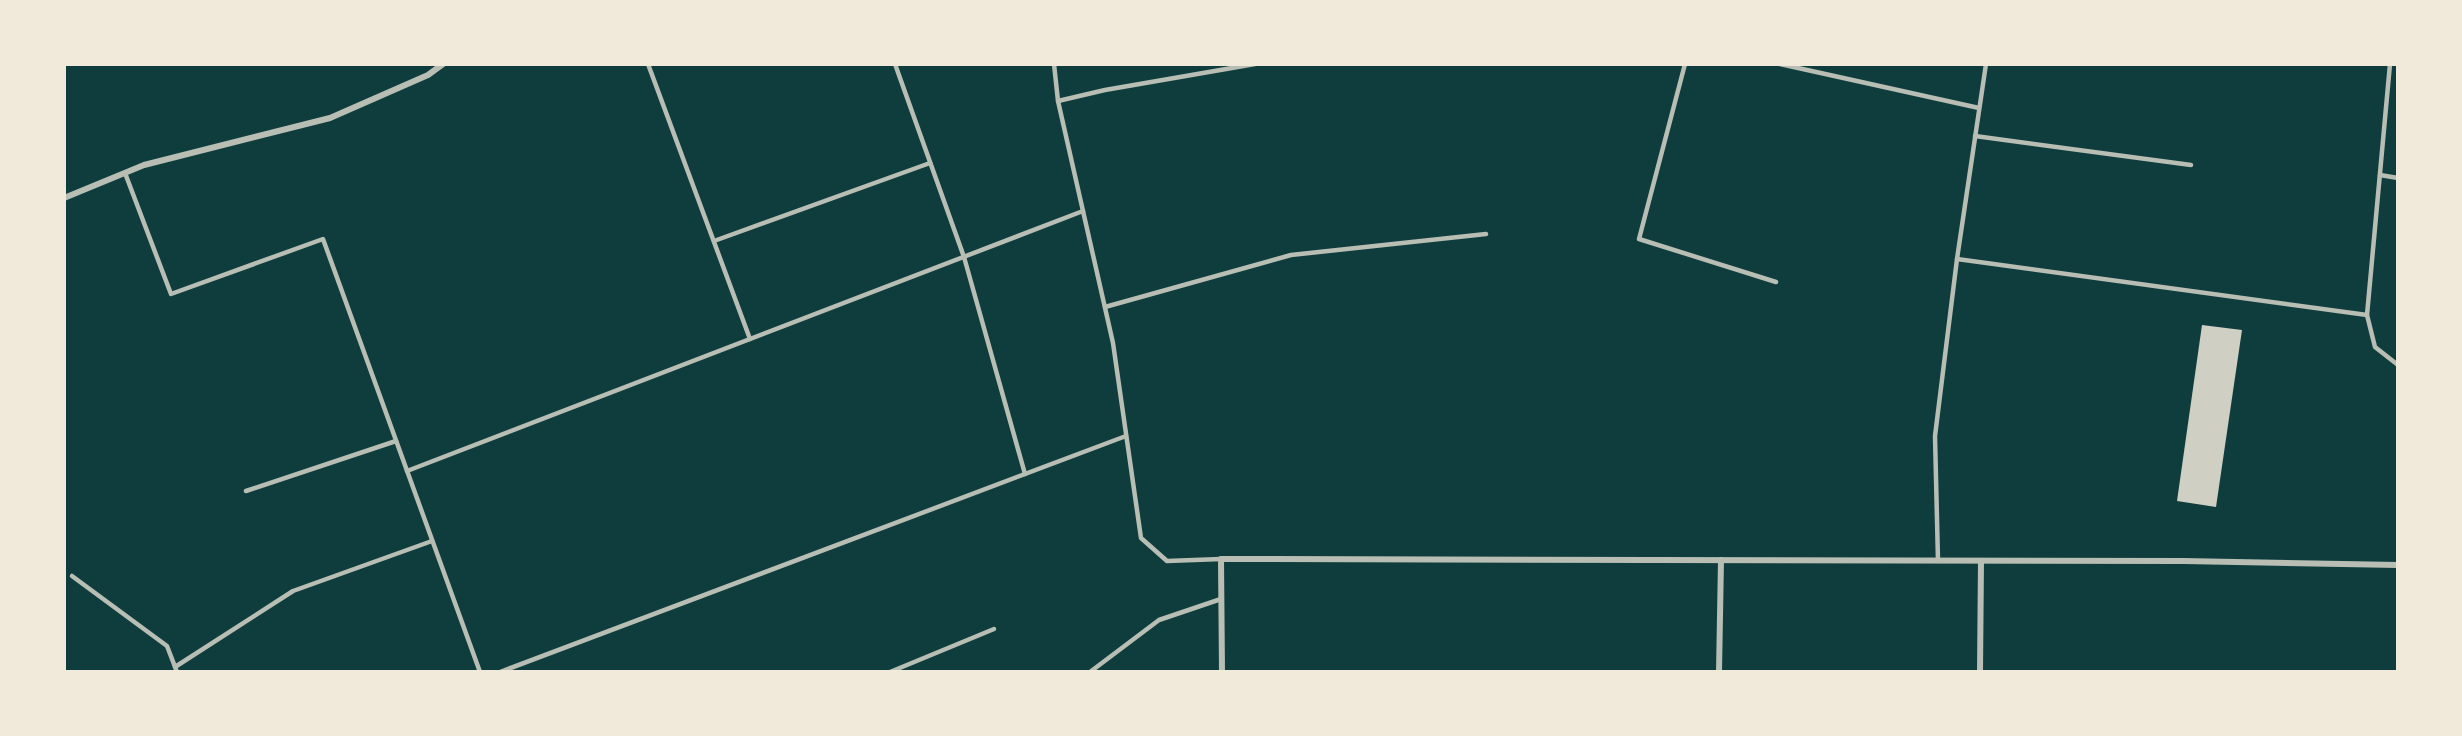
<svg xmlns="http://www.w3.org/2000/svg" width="2462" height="736" font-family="Jost,sans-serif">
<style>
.building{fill:#cfcfc3}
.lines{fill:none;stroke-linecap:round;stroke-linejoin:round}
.service{stroke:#b8beb3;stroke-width:4.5}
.minor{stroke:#b8beb3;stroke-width:6}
</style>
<rect width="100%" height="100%" fill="#0f3d3e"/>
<path class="building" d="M2202 325 2242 330 2216 507 2177 501Z"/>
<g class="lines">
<g class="service">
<path d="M648 64 750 339"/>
<path d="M895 64 964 257 1025 474"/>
<path d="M1054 64 1058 101 1113 343 1141 538 1167 561 1221 559"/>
<path d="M1685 64 1639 239 1776 282"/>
<path d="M1780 64 1979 108"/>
<path d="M2390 64 2367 315 2375 347 2398 365"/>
<path d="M1058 101 1105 90 1255 64"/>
<path d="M1975 136 2191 165"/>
<path d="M125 173 171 294 323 239 480 672"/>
<path d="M2380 175 2398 178"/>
<path d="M714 241 930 163"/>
<path d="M1957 259 2367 315"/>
<path d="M1105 307 1291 255 1486 234"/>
<path d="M407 471 1083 211"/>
<path d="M246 491 396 441"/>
<path d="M1938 561 1935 436 1957 259 1986 64"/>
<path d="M72 576 167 646 177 672"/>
<path d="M175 667 293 591 432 541"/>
<path d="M500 672 1126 436"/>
<path d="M890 672 994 629"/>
<path d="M1090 672 1159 620 1221 599"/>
</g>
<g class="minor">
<path d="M64 198 144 165 330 118 428 75 443 64"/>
<path d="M1222 672 1221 559 2184 561 2398 565"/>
<path d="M1719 672 1721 560"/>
<path d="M1980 672 1981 561"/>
</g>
</g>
<rect width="2462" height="736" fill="none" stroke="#f1e9da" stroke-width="132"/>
</svg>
